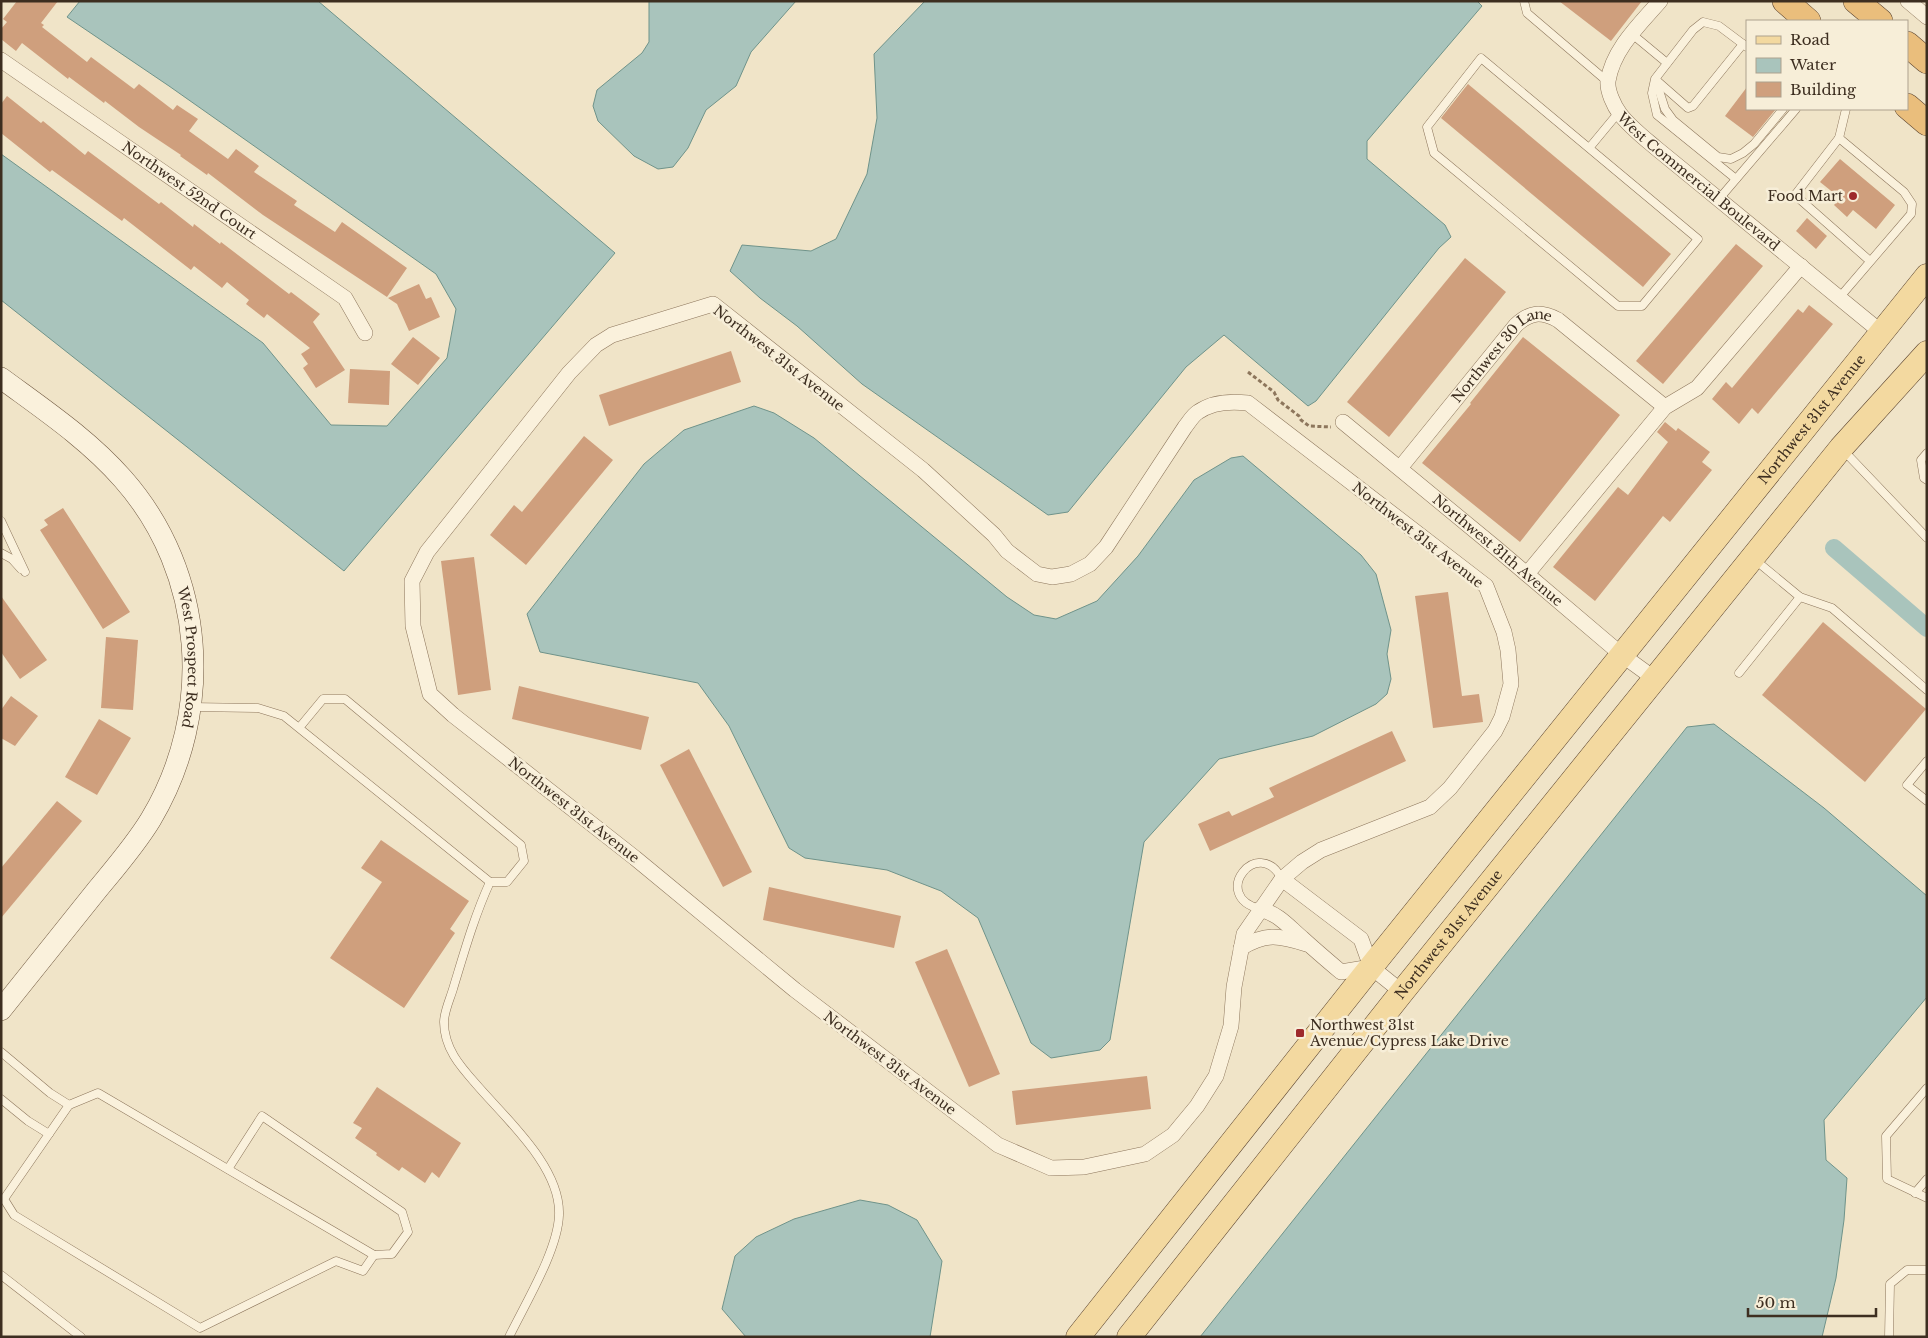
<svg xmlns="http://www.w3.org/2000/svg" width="1928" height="1338" font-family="'Libre Baskerville',serif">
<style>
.water{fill:#a9c4bc;stroke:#6f938a}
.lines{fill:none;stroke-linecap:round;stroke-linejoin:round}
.canal{stroke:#a9c4bc;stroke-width:18}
.building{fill:#cf9f7d}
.service-casing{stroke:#8d765c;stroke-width:9}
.minor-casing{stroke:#8d765c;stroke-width:16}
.secondary-casing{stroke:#6f573f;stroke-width:22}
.primary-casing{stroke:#5b4430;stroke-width:25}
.trunk-casing{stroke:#5b4430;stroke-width:26}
.path{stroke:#8d765c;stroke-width:3;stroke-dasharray:4 2.5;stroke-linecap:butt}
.service{stroke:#faf1dc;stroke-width:8}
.minor{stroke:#faf1dc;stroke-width:15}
.secondary{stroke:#faf1dc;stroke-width:21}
.primary{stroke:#f3d9a0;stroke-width:24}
.trunk{stroke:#eabe7c;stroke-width:25}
.poi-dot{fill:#9e2a2b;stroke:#f7eed8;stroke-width:2}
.labels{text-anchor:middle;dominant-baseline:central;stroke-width:5;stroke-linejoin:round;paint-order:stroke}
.street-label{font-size:14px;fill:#3d2e20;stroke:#f7eed8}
.poi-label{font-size:14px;fill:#3d2e20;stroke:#f7eed8;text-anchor:end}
</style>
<rect width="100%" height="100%" fill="#f0e4c8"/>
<g class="water">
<path d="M80 1H318L615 253 344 571 1 300V154L263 343 331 425 387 426 447 358 456 309 436 274 169 86 67 17Z"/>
<path d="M649 1H796L751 52 736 86 706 110 688 148 673 167 658 169 634 156 598 121 593 106 597 90 642 53 649 42Z"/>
<path d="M925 1H1477L1482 6 1367 141V159L1445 225 1451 237 1439 248 1316 401 1308 406 1224 335 1186 367 1068 512 1048 515 862 384 797 326 760 298 730 271 742 245 811 251 836 239 867 174 877 118 874 54Z"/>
<path d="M754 406 774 413 814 438 1007 597 1034 615 1056 619 1097 601 1138 556 1194 480 1231 458 1243 456 1361 555 1376 574 1391 630 1387 654 1391 679 1387 694 1376 704 1313 736 1219 759 1144 842 1110 1040 1100 1050 1051 1058 1031 1043 978 918 941 891 887 870 805 858 789 848 729 726 698 683 540 652 527 614 644 464 684 430Z"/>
<path d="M1714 724 1824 808 1927 896V997L1824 1120 1826 1160 1847 1178 1844 1220 1836 1278 1822 1337H1200L1687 727Z"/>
<path d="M860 1200 888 1205 917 1220 942 1261 930 1337H746L722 1309 735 1256 756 1237 794 1219Z"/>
</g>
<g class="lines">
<path class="canal" d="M1834 548 1927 628"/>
</g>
<g class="building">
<path d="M17 1H58L41 23 44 25 42 27 87 62 91 57 134 89 139 84 173 110 177 105 198 119 189 131 228 159 236 149 259 166 254 172 297 201 294 205 335 232 342 222 407 268 387 297 263 215 208 173 207 175 180 156 181 155 139 127 105 101 104 103 69 77 68 79 22 43 16 51 1 39V29L7 22 3 19Z"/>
<path d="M1559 1H1642L1611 41Z"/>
<path d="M1468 84 1671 254 1643 287 1441 118Z"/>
<path d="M1747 87V109H1776L1753 137 1725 116Z"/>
<path d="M7 96 41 123 43 121 85 155 88 151 159 204 161 202 193 227 194 224 220 244 221 242 289 294 291 292 320 314 313 322 345 370 316 388 303 368 308 364 301 354 310 348 267 314 264 318 246 304 249 300 227 282 222 288 194 266 191 270 124 218 122 221 52 170 50 172 1 133V104Z"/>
<path d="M1840 159 1895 205 1876 229 1853 210 1847 217 1834 205 1840 198 1820 182Z"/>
<path d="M1807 218 1827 236 1816 249 1796 231Z"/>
<path d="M1736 244 1763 266 1663 384 1636 361Z"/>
<path d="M1465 258 1506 292 1389 437 1347 402Z"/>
<path d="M419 284 426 299 431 297 440 317 409 331 397 304 388 298Z"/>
<path d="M1809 305 1833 324 1758 414 1752 408 1739 424 1712 399 1726 382 1732 388 1798 309 1803 313Z"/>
<path d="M413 337 440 358 418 385 391 364Z"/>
<path d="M1523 337 1620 415 1520 542 1422 463 1471 404 1470 403Z"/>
<path d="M731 351 741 382 609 426 599 395Z"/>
<path d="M350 369 390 371 389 405 348 403Z"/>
<path d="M1665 422 1676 431 1678 428 1710 452 1702 462 1712 470 1670 522 1663 516 1595 601 1553 567 1618 487 1628 495 1668 442 1657 432Z"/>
<path d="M584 436 613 460 526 565 490 535 514 505 522 512Z"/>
<path d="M63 508 130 612 103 629 40 530 48 525 44 520Z"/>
<path d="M474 557 491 690 458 695 441 561Z"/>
<path d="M1448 592 1462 696 1479 694 1483 722 1433 728 1415 596Z"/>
<path d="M1 596 47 660 20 679 1 652Z"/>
<path d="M1823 622 1926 709 1865 782 1762 695Z"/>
<path d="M106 637 138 640 133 710 101 708Z"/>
<path d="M519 686 649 717 641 750 512 719Z"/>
<path d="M11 696 38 716 15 746 1 738V710Z"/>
<path d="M99 719 131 738 97 795 65 777Z"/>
<path d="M1392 731 1406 761 1210 851 1198 824 1229 811 1232 816 1274 797 1269 788Z"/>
<path d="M689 749 752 872 723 887 660 765Z"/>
<path d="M57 801 82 821 1 918V868Z"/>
<path d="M381 840 469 901 450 929 455 933 404 1008 330 958 382 882 361 868Z"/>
<path d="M769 887 901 916 894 948 763 920Z"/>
<path d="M947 949 1000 1074 969 1087 915 962Z"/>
<path d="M1147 1076 1151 1109 1016 1125 1012 1091Z"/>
<path d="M377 1087 461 1143 439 1178 432 1172 425 1183 402 1167 399 1171 376 1155 377 1153 355 1138 362 1128 353 1123Z"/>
</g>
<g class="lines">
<g class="service-casing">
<g id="service">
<path d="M1524 1 1527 13 1608 82"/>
<path d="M1632 34 1667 63"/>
<path d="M1481 58 1698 239 1642 306H1618L1434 153 1427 127Z"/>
<path d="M1656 80 1688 108 1693 106 1743 44"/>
<path d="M1656 81 1665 109 1673 120 1718 157 1731 159 1743 153 1754 144 1783 109"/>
<path d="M1839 138 1846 109"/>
<path d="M1590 147 1619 112"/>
<path d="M1736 179 1657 115 1652 93 1655 79 1693 30 1703 22 1719 26 1747 47"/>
<path d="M1719 199 1796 109"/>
<path d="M1839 298 1911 214 1912 204 1904 192 1839 138 1795 195 1870 261"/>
<path d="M1844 451 1927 538"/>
<path d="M1927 453 1921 460 1924 478 1927 480"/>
<path d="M1 521 25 572"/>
<path d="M1 553 12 559 21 569"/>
<path d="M1754 559 1800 597 1832 608 1927 690"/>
<path d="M1739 673 1800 597"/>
<path d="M191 707 258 708 284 716 490 882H507L524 861 521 845 345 699H323L299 728"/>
<path d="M1927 761 1907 785 1927 801"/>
<path d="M490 882C474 917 464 953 453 989 450 999 444 1012 444 1022 444 1048 460 1066 476 1084 506 1119 561 1167 559 1215 558 1250 525 1304 509 1337"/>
<path d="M1260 909C1209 896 1258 834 1282 879"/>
<path d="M1 1052 50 1093 69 1105"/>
<path d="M1927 1088 1886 1136 1887 1179 1927 1198"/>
<path d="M98 1093 374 1255 363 1271 336 1261 200 1328 14 1215 4 1199 69 1105Z"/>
<path d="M1 1099 28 1121 49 1134"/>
<path d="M228 1169 262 1116 402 1212 408 1232 392 1254 374 1255"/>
<path d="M1915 1193 1927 1179"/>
<path d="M1 1275 81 1337"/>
<path d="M1889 1337 1890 1284 1907 1270H1927"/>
</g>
</g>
<g class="minor-casing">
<g id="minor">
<path id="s1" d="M1660 1C1640 24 1613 49 1608 81 1607 91 1614 106 1620 114 1630 127 1643 137 1656 148L1881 332"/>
<path d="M1908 1 1927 17"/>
<path id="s2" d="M1 60 345 298 365 333"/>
<path d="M713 304 923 470 994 535 1007 551 1037 574 1052 577 1071 574 1090 564 1106 547 1185 427C1189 422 1193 415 1198 412 1212 402 1231 401 1248 403L1486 586 1504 632 1508 650 1511 684 1502 717 1495 731 1450 788 1430 807 1321 850 1302 862 1282 879 1244 934 1234 987 1231 1026 1216 1076 1197 1106 1173 1135 1145 1154 1084 1167 1051 1168 998 1145 795 990 635 858 453 715 430 694 413 626 412 581 427 552 569 373 596 345 612 335Z"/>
<path id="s3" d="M1343 422 1496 548 1622 655 1655 679"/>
<path id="s4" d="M1400 468 1516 325C1530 312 1541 311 1558 320L1665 407"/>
<path d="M1527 574 1665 407 1697 388 1801 266"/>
<path d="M1282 879 1361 939 1371 967 1402 992"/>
<path d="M1260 909C1280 915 1287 925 1302 938 1315 950 1328 961 1341 972L1371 967"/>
<path d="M1241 948C1265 933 1279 935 1306 944"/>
</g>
</g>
<g class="secondary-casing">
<g id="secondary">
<path id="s5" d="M1 378C43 409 88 439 123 479 206 573 215 712 151 819 136 844 116 867 97 890 65 930 33 970 1 1010"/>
</g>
</g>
<g class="primary-casing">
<g id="primary">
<path id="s6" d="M1078 1337 1371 967 1927 276"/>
<path id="s7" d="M1129 1337 1402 992 1841 448 1927 353"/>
</g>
</g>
<g class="trunk-casing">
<g id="trunk">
<path d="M1785 1 1808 21"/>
<path d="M1856 1 1880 21"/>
<path d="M1907 44 1927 61"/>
<path d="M1907 106 1927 123"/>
</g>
</g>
<path class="path" d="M1248 372 1274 392 1278 400 1299 416 1301 420 1309 426 1331 427"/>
<use href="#service" class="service"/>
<use href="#minor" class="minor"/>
<use href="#secondary" class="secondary"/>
<use href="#primary" class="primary"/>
<use href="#trunk" class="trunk"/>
</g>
<g class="poi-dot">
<circle cx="1853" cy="196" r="5"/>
<rect x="1295" y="1028" width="10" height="10" rx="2.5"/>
</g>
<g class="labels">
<g class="street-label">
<text stroke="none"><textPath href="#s1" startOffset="236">West Commercial Boulevard</textPath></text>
<text stroke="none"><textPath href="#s2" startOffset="229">Northwest 52nd Court</textPath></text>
<text transform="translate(779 358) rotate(38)">Northwest 31st Avenue</text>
<text stroke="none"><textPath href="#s4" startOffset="155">Northwest 30 Lane</textPath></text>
<text stroke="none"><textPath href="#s6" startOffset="1175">Northwest 31st Avenue</textPath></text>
<text transform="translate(1418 535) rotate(38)">Northwest 31st Avenue</text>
<text stroke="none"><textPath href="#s3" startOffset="201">Northwest 31th Avenue</textPath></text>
<text stroke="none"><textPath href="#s5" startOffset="354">West Prospect Road</textPath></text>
<text transform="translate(574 810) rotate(38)">Northwest 31st Avenue</text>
<text stroke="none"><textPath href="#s7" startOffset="514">Northwest 31st Avenue</textPath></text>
<text transform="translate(890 1063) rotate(37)">Northwest 31st Avenue</text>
</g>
<g class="poi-label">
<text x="1843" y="196">Food Mart</text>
<text x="1310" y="1025" text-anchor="start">Northwest 31st<tspan x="1310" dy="16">Avenue/Cypress Lake Drive</tspan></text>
</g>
</g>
<rect width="1928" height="1338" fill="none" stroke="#3d2e20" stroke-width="5"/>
<rect x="1746" y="20" width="162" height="90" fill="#f7eed8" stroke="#ada18e"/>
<rect x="1756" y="36" width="25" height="8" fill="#f3d9a0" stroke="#ada18e"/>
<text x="1790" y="45" font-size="15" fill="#3d2e20">Road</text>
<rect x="1756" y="58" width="25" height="15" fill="#a9c4bc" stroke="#ada18e"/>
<text x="1790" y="70" font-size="15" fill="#3d2e20">Water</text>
<rect x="1756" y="82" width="25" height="15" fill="#cf9f7d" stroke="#ada18e"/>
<text x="1790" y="95" font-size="15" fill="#3d2e20">Building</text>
<path d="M1748 1308v8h128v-8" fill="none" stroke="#3d2e20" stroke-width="2.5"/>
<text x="1756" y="1308" font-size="15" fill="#3d2e20" stroke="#f7eed8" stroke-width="4" paint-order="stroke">50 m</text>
</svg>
